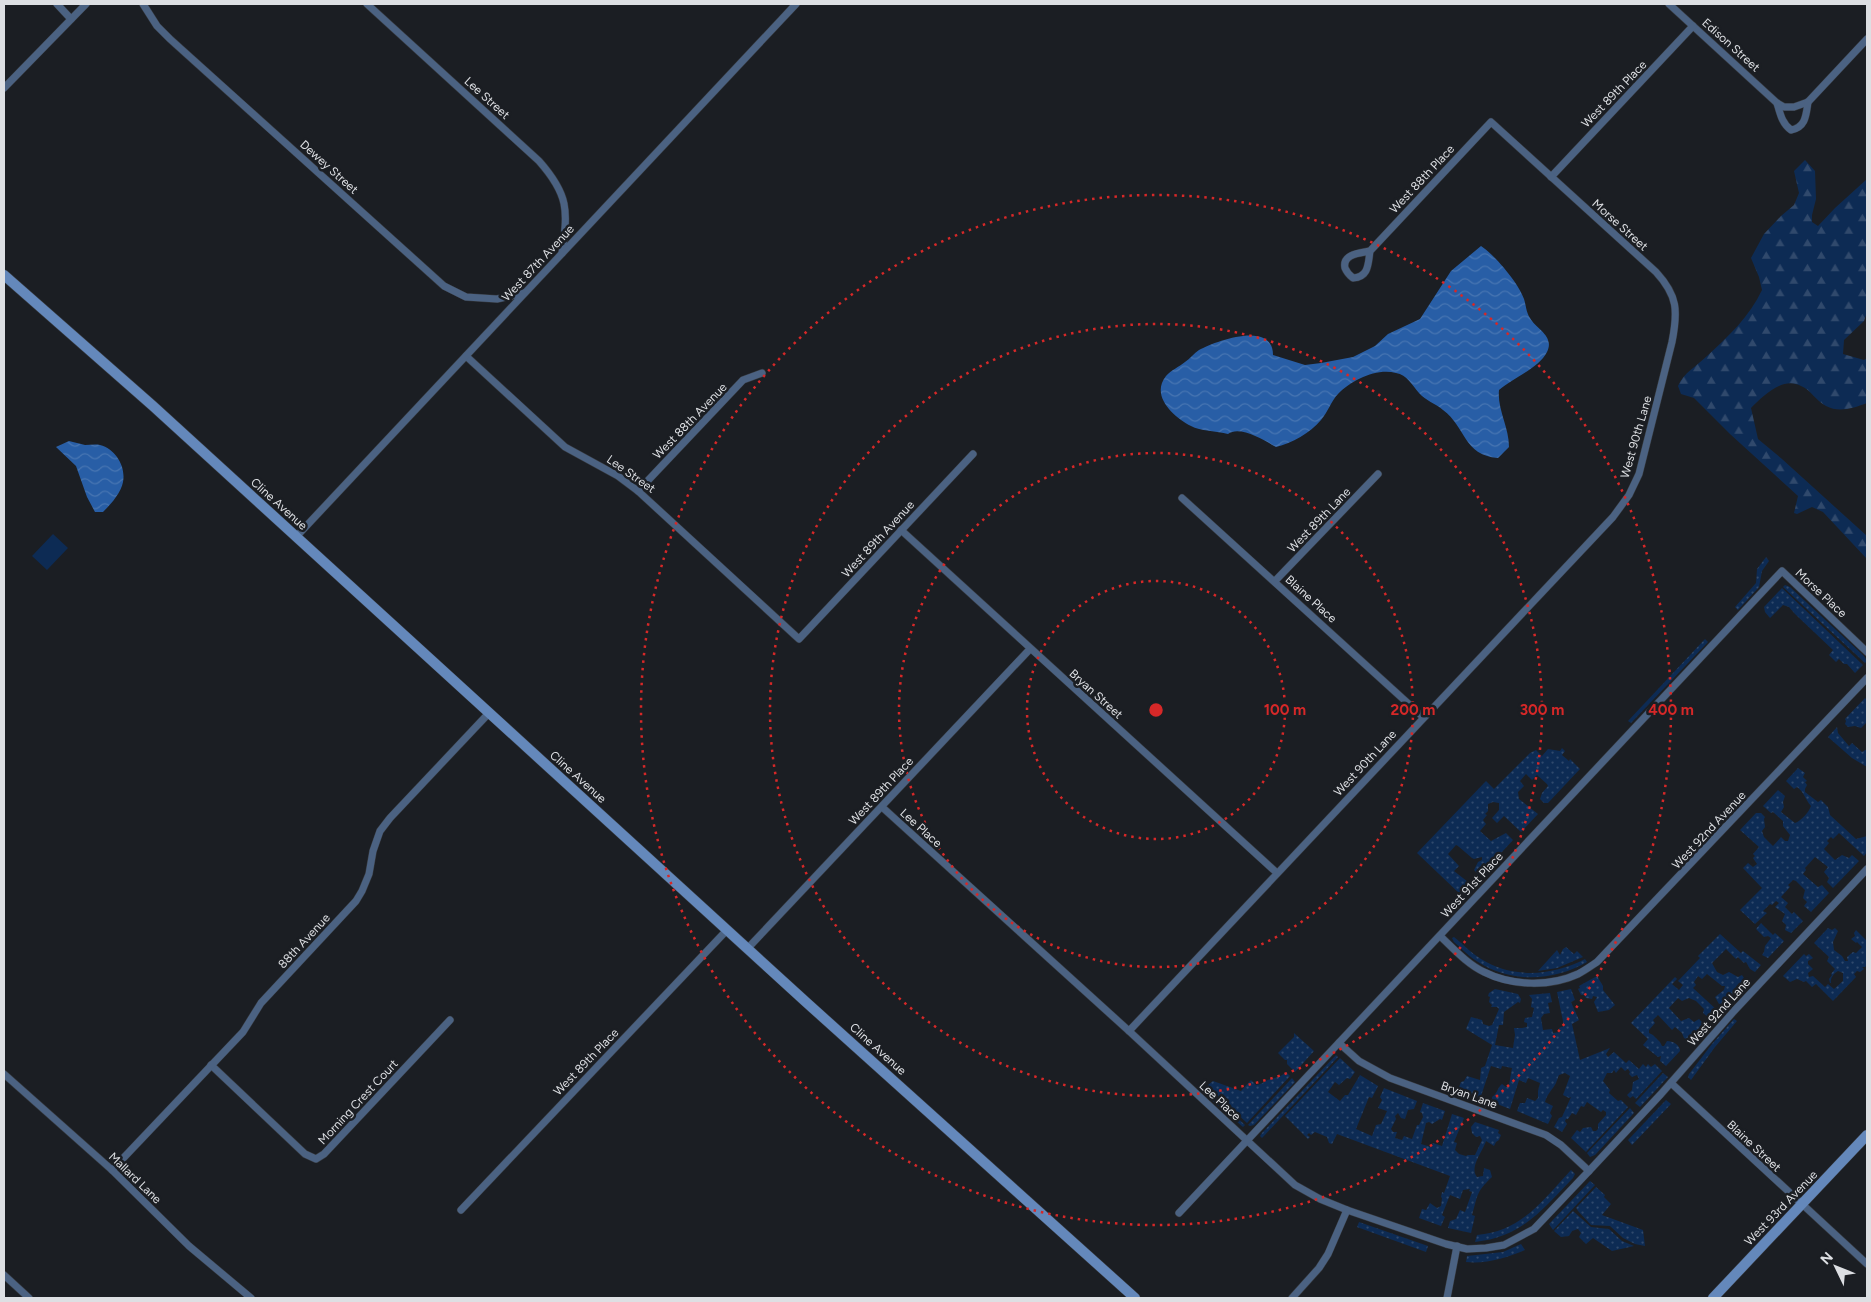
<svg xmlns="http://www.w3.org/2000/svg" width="1871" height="1302" font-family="Figtree,sans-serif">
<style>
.grass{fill:url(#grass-dots)}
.forest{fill:url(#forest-firs)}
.pitch{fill:#0d2b54}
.water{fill:url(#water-waves)}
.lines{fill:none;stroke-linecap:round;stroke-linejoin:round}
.street-casing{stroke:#36393e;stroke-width:8}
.secondary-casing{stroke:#36393e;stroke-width:11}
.street{stroke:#4b6282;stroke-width:7}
.secondary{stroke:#6488bb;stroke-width:10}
.ring{fill:none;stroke:#d62828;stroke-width:2.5;stroke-dasharray:2.5 5}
.labels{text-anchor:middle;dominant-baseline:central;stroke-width:5;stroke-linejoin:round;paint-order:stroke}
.street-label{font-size:12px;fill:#dddfe3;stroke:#1b1e23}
.centre{fill:#d62828;stroke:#1b1e23;stroke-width:2.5}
.ring-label{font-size:15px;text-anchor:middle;font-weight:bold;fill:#d62828;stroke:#1b1e23;stroke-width:5;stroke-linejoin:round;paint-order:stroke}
</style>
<defs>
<pattern id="grass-dots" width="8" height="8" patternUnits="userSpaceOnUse" patternTransform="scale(1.25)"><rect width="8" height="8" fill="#0d2b54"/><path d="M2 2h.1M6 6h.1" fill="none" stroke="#30496c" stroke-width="1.8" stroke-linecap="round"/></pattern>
<pattern id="forest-firs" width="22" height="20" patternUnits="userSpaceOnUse" patternTransform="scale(1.25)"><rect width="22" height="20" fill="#0d2b54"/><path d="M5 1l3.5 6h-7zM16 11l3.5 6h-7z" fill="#30496c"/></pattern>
<pattern id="water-waves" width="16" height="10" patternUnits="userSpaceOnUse" patternTransform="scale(1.25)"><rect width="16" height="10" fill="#285ea6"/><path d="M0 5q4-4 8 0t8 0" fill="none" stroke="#4775b2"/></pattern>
</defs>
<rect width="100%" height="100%" fill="#1b1e23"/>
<g class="grass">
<path d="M1766 557 1769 561 1762 571 1759 587 1738 610 1735 607 1756 583 1757 569Z"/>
<path d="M1785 585 1790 587 1864 656 1867 661 1865 663 1783 587Z"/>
<path d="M1782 588 1863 665 1855 673 1847 664H1844L1839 659 1836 662 1829 655 1833 650 1795 614 1789 607 1783 605 1770 618 1765 612 1764 607Z"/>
<path d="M1705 639 1708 642 1631 723 1628 721Z"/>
<path d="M1865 698 1867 700V724L1866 723 1861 728 1855 726 1848 727 1845 724 1846 721 1845 719Z"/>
<path d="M1837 727 1838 733 1849 746 1852 743 1862 752 1867 749V767L1852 758 1828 737Z"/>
<path d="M1562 748 1565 751 1562 755 1569 761 1570 759 1580 769 1548 803H1544L1540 799 1542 793 1548 786 1547 784 1537 775 1532 780 1526 774 1520 781 1524 786 1518 792 1519 799 1538 814 1521 832 1504 816 1497 823 1492 818 1499 810V803L1493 802 1488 804V811L1485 814 1487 815 1483 820 1486 824 1480 831 1491 841 1506 833 1513 840 1480 876 1474 870 1478 862 1482 860V857L1474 859 1472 858 1458 846 1456 845 1448 854 1459 866 1454 871 1468 882 1474 881 1461 895 1417 853 1486 781 1494 789 1530 753 1536 750 1542 756 1548 749 1560 751Z"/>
<path d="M1798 768 1805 773 1803 777 1807 781 1805 782 1807 785 1805 789V792L1818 802 1821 800 1828 807 1830 815 1856 839 1867 836V852L1864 856 1839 833 1833 839 1831 837 1827 841 1829 843 1824 849 1835 860 1842 855 1849 858 1852 855 1859 861 1833 888 1827 882 1829 878 1824 872 1828 867 1815 857 1805 868 1806 870 1803 874 1818 887 1822 885 1829 893 1811 912 1804 906 1807 902 1803 898 1805 890 1796 881 1793 880 1788 885 1790 887 1781 897 1788 903 1785 907 1792 914 1794 912 1803 921 1791 933 1785 930 1786 925 1782 921 1785 914 1775 907 1779 903 1776 901 1772 905 1770 904 1763 911 1767 913 1755 924 1740 910 1762 888 1743 868 1748 863 1753 867 1757 864 1753 858 1755 856 1753 854 1759 847 1740 830 1756 813H1761L1765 817 1764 819 1765 827 1762 831 1764 837 1773 846 1781 837 1785 841H1788L1790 835 1783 826V821L1773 812 1771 813 1763 806 1778 790 1785 796 1783 802 1784 807 1781 812 1795 823C1801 821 1809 812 1811 806 1805 799 1804 792 1797 787L1794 789 1786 781Z"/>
<path d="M1761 923 1773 935 1775 933 1784 941 1768 958 1762 955 1764 952 1765 946 1771 938 1768 936 1764 937 1756 929Z"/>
<path d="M1828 928 1832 930 1835 928 1838 931 1833 942 1834 950 1842 956 1845 961H1848L1847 957 1853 952 1856 953 1862 947 1857 942 1856 943 1851 939 1855 936 1854 933 1856 930 1867 941V965L1865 967H1862L1864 969 1860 972 1857 971 1854 974 1856 977 1833 1001 1816 984 1812 987 1806 981 1804 982 1797 979 1790 982 1783 976 1804 954 1806 956 1809 954 1813 958 1808 961V964L1813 969 1808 973 1809 977 1813 976 1825 987 1828 984 1834 989 1843 981V973L1838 971C1834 973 1830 978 1831 983H1830L1829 979 1832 975 1831 974 1835 969 1827 961 1829 957 1814 943Z"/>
<path d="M1720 934 1741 953 1743 951 1761 965 1755 972 1750 969 1746 962 1744 963 1738 957 1736 959 1726 949 1712 963 1717 972 1723 975 1729 972 1738 977 1742 975 1746 981 1725 1003 1719 1004 1715 997 1724 990 1725 986H1722L1707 974 1702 979 1698 976 1694 982 1696 985 1693 988 1718 1011 1710 1019 1703 1013 1704 1009 1696 1001 1689 998 1682 1001 1678 998 1669 1008 1681 1021 1689 1018 1694 1022 1699 1019 1702 1022 1703 1027 1690 1041 1684 1038 1682 1033 1675 1027 1672 1030 1658 1015 1653 1020 1655 1023 1649 1030V1033L1653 1035 1660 1042 1662 1046H1664L1667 1041C1673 1041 1680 1045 1680 1051L1666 1066 1660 1061 1661 1056 1658 1057 1643 1045 1648 1039 1631 1023 1675 977 1677 979 1672 984 1679 990 1683 985 1678 981 1700 958 1698 956Z"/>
<path d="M1454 937C1463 944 1471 953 1481 959 1513 979 1552 976 1585 959L1587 962C1556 980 1517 983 1485 966 1473 960 1464 951 1454 942L1452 938Z"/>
<path d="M1566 947 1574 954 1577 951 1583 957 1557 968 1538 971 1557 950 1560 955 1563 949Z"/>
<path d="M1597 976 1603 986V990L1615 1005 1609 1010 1598 1012 1594 1002 1597 997 1593 996 1592 999 1586 998 1584 995H1581L1578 989 1580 988 1579 986Z"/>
<path d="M1495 989 1518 994 1521 999 1520 1003 1518 1002 1504 1012 1503 1025H1499L1495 1045 1513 1048 1515 1035 1514 1028H1522L1527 1027V1023L1524 1022 1525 1018 1532 1017 1534 1008 1531 1007 1532 999 1529 995 1550 993 1552 1002 1548 1003 1550 1013 1544 1014 1541 1018 1543 1030 1552 1029 1553 1033 1560 1032 1559 1028 1564 1026 1557 992 1571 989 1575 1000 1571 1002 1579 1020 1572 1024 1580 1060 1610 1048 1606 1054 1608 1057 1614 1052 1626 1063 1629 1060 1639 1069 1643 1064 1646 1067 1648 1064 1651 1067 1655 1064 1662 1071 1636 1099 1633 1096 1630 1098 1627 1095 1632 1090 1633 1082 1639 1079 1637 1075 1632 1077 1629 1074 1630 1072 1628 1069 1625 1071 1621 1067 1616 1073 1614 1070 1612 1073H1607L1603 1081 1610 1090 1609 1093 1618 1101 1621 1100 1628 1107 1586 1152 1571 1138 1577 1130 1580 1132 1583 1128 1591 1127 1593 1131H1596L1598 1129V1124L1606 1115V1112L1603 1110 1601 1112 1587 1102 1584 1107 1581 1106 1576 1115 1572 1113 1568 1119H1566L1565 1121 1567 1124 1562 1132 1554 1127 1559 1118 1562 1117 1571 1097 1569 1098 1563 1095 1570 1076 1565 1073 1559 1075C1558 1077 1557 1080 1556 1083 1553 1089 1547 1094 1545 1102L1553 1106 1550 1113 1552 1116 1548 1124 1517 1111 1520 1103H1525L1527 1098 1535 1101 1538 1098V1091L1540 1083 1528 1078 1526 1083 1519 1080 1510 1109 1492 1102V1097C1498 1093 1497 1088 1502 1084L1506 1087 1509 1085 1512 1068 1502 1066 1501 1069 1491 1066 1480 1099 1462 1091V1089L1459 1087 1461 1082 1464 1081 1467 1076 1480 1080 1481 1068 1485 1066 1492 1045 1466 1029 1471 1017 1482 1020 1483 1024 1489 1026 1492 1025 1499 1009 1497 1007H1491L1492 1005 1489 1002 1490 997 1488 996 1489 993Z"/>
<path d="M1734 1019 1737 1021 1715 1047 1691 1080 1688 1077 1689 1074 1712 1044Z"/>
<path d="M1294 1033 1314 1051 1295 1072 1287 1064V1060H1285L1278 1053 1294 1037Z"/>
<path d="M1336 1055 1338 1057 1262 1138 1260 1136 1262 1133Z"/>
<path d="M1340 1058 1355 1072 1350 1079 1347 1078 1339 1085 1335 1082 1328 1092 1340 1101 1345 1095H1348L1360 1075 1378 1086 1372 1098 1369 1097 1356 1129 1372 1136 1376 1125 1381 1124 1387 1111 1378 1108 1382 1100 1380 1097 1384 1088 1417 1101 1414 1109 1408 1110 1405 1119 1401 1118 1398 1113 1395 1116 1396 1119 1391 1129 1393 1132H1397L1395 1138 1402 1140 1404 1136 1412 1139 1417 1125H1419L1423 1117 1422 1113 1420 1112 1423 1103 1445 1111 1442 1120 1440 1119 1432 1124 1429 1122 1426 1123 1421 1144 1431 1147 1433 1143 1442 1146 1452 1114 1464 1118 1454 1142 1457 1143 1455 1150 1459 1154 1466 1156 1468 1155H1475L1482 1140 1480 1136 1476 1137 1472 1133 1471 1127 1475 1122 1499 1130 1498 1133 1501 1135 1499 1140 1496 1142 1494 1146 1486 1141C1483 1151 1469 1167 1477 1177L1483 1176 1484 1168 1490 1170 1492 1177C1475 1193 1478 1196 1472 1215L1475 1216 1471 1233 1448 1228 1450 1221 1456 1219 1460 1210 1465 1212 1472 1192 1469 1191 1470 1189 1463 1190 1460 1199 1450 1195 1442 1215 1445 1217 1441 1226 1419 1218 1422 1209 1426 1210 1430 1203 1437 1208 1441 1206 1442 1198 1441 1197 1442 1192 1444 1193 1450 1176 1337 1134 1332 1144 1329 1143 1327 1137 1315 1132 1311 1135 1309 1133 1307 1135 1310 1137 1308 1139 1285 1116Z"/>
<path d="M1286 1072 1290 1076 1247 1123 1207 1086 1213 1081 1241 1091 1251 1080 1256 1085C1264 1084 1265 1080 1271 1079 1278 1077 1280 1077 1286 1072Z"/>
<path d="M1663 1073 1668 1077 1640 1107 1635 1103Z"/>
<path d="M1292 1078 1295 1082 1254 1125 1250 1126 1248 1125Z"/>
<path d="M1206 1089 1245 1125 1243 1127 1200 1090Z"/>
<path d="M1666 1100 1671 1104 1632 1145 1628 1140Z"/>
<path d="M1630 1108 1634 1113 1595 1155 1590 1157 1587 1153Z"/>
<path d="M1571 1170 1575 1174 1573 1178C1542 1210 1522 1237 1475 1242L1477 1235C1521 1232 1543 1200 1571 1170Z"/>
<path d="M1590 1181 1595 1185 1553 1230 1549 1224Z"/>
<path d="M1596 1187 1605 1195 1604 1197 1611 1204 1602 1215 1643 1230 1645 1246 1635 1244 1623 1238 1610 1226 1591 1225 1578 1211 1576 1208Z"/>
<path d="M1573 1211 1591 1227 1609 1229 1622 1241 1634 1246 1612 1251 1593 1238 1586 1244 1579 1237 1581 1233 1578 1229 1572 1231 1569 1236 1561 1237 1554 1231Z"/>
<path d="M1359 1222 1428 1246 1426 1252 1357 1227Z"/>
<path d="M1521 1244 1525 1250C1507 1258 1486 1264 1466 1262L1467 1256 1503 1252Z"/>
</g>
<path class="forest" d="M1805 160 1815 171 1816 199 1812 215V222L1818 226 1835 208 1867 179V312L1864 321 1844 340 1843 354 1864 360 1867 358V403C1854 408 1839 413 1826 406 1816 401 1811 390 1801 386 1783 376 1763 396 1751 408L1758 439 1782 459 1867 536V559L1823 512 1812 507 1797 514 1794 513 1798 496 1730 434 1694 398 1681 394 1678 386C1684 372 1696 367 1707 356 1728 337 1750 316 1762 290L1759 277 1751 258 1764 234 1781 216 1794 205 1799 193 1794 171Z"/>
<path class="pitch" d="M53 534 68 548 47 570 32 556Z"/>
<g class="water">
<path d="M1481 246C1495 255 1519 284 1524 299 1526 305 1526 312 1530 318 1536 329 1555 336 1547 352 1539 368 1513 378 1499 390 1497 409 1509 427 1509 447L1498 458C1463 455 1466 427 1443 410 1435 403 1426 401 1419 393 1412 385 1407 375 1396 373 1376 368 1352 380 1338 394 1331 401 1328 412 1321 420 1310 433 1292 443 1276 447 1265 441 1240 425 1228 434 1217 431 1200 431 1191 426 1174 417 1150 396 1166 376 1171 370 1179 367 1185 362 1190 359 1194 353 1199 350 1216 341 1273 320 1273 355L1305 365 1321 363 1353 357 1375 346 1388 334 1420 319 1451 271Z"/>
<path d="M69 441C74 442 80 444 85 445 90 445 95 444 100 445 116 449 126 467 123 482 121 493 111 504 103 512H95L87 497 76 466 56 447Z"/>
</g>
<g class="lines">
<g class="street-casing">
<g id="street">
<path d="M57 4 71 19"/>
<path d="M143 4 157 26 170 39 444 286 466 297 497 299 524 293"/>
<path d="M367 4 539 161C569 195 568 210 562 253"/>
<path d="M1669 4 1777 103 1784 107H1794L1808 102 1867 39"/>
<path d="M4 88 86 4"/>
<path d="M1777 103C1780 113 1782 124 1791 130 1806 127 1806 115 1808 102"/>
<path d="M1551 177 1693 26"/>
<path d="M466 356 565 447 618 476 638 491 799 639 973 454"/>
<path d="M638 491 743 380 762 373"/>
<path d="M1182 498 1423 717"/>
<path d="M901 530 1277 873"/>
<path d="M296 537 796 4"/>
<path d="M1275 581 1378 474"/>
<path d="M882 807 1129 1031 1295 1185 1320 1199 1347 1210 1446 1244 1467 1249 1486 1248 1504 1245 1534 1229 1588 1172 1661 1094 1734 1011 1867 869"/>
<path d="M1440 936C1454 949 1467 964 1484 972 1512 986 1550 987 1578 974 1584 971 1591 966 1597 962L1867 678"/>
<path d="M748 948 1030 649"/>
<path d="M1129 1031 1613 517 1629 495 1639 474 1672 342C1678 311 1678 296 1656 272L1491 122 1370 251C1360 253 1342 254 1345 268 1347 273 1349 275 1353 278 1369 277 1368 264 1370 251"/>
<path d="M1339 1043 1359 1061 1390 1078 1546 1135 1561 1145 1589 1171"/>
<path d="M211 1065 305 1154 316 1159 324 1154 450 1020"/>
<path d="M4 1074 112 1170 189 1246 251 1298"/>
<path d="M1671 1083 1867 1264"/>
<path d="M112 1170 243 1032 261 1003 356 901 362 891 369 874 373 851 380 831 390 818 489 713"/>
<path d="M461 1210 727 930"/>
<path d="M1179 1213 1782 571 1867 652"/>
<path d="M4 1275 29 1298"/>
<path d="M1292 1298 1319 1268 1328 1254 1347 1210"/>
<path d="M1447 1298 1457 1246"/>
</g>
</g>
<g class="secondary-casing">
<g id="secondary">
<path d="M4 275 153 406 807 1003 1135 1298"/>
<path d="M1713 1298 1867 1135"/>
</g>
</g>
<use href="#street" class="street"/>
<use href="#secondary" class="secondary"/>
</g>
<g class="ring">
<circle cx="1156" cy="710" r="129"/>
<circle cx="1156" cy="710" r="257"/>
<circle cx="1156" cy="710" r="386"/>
<circle cx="1156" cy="710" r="515"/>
</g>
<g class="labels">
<g class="street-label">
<text transform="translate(1731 45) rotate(42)">Edison Street</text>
<text transform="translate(1614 94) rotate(-46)">West 89th Place</text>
<text transform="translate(487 98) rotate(42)">Lee Street</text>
<text transform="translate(329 167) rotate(42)">Dewey Street</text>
<text transform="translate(1422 179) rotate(-47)">West 88th Place</text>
<text transform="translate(1620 225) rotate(42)">Morse Street</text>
<text transform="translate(538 263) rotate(-47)">West 87th Avenue</text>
<text transform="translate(690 421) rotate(-46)">West 88th Avenue</text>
<text transform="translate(1636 437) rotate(-74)">West 90th Lane</text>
<text transform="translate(631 474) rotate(35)">Lee Street</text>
<text transform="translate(279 504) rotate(42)">Cline Avenue</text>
<text transform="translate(1319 520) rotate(-46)">West 89th Lane</text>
<text transform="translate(878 539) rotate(-47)">West 89th Avenue</text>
<text transform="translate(1821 593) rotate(43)">Morse Place</text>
<text transform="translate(1311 599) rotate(42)">Blaine Place</text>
<text transform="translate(1096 694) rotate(42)">Bryan Street</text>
<text transform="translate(1365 763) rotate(-47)">West 90th Lane</text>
<text transform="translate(578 777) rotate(42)">Cline Avenue</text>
<text transform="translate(881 791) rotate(-47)">West 89th Place</text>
<text transform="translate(921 828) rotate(42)">Lee Place</text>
<text transform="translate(1709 830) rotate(-47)">West 92nd Avenue</text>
<text transform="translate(1472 885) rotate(-47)">West 91st Place</text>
<text transform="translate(304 941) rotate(-47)">88th Avenue</text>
<text transform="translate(1719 1012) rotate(-48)">West 92nd Lane</text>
<text transform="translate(878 1049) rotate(42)">Cline Avenue</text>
<text transform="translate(586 1062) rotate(-46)">West 89th Place</text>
<text transform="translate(1469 1095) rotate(20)">Bryan Lane</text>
<text transform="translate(1220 1101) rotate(43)">Lee Place</text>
<text transform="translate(358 1102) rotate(-47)">Morning Crest Court</text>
<text transform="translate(1754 1146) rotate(43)">Blaine Street</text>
<text transform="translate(135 1178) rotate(44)">Mallard Lane</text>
<text transform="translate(1781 1208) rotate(-46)">West 93rd Avenue</text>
</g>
</g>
<circle cx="1156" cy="710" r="8" class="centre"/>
<g class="ring-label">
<text x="1285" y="715">100 m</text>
<text x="1413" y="715">200 m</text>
<text x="1542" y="715">300 m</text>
<text x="1671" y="715">400 m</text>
</g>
<rect width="1871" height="1302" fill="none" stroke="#dddfe3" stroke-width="10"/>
<g transform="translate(1836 1267) rotate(313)" stroke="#1b1e23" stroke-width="4" paint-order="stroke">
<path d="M0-4L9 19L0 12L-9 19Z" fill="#dddfe3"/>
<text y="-8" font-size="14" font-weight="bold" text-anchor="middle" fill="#dddfe3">N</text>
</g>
</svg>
